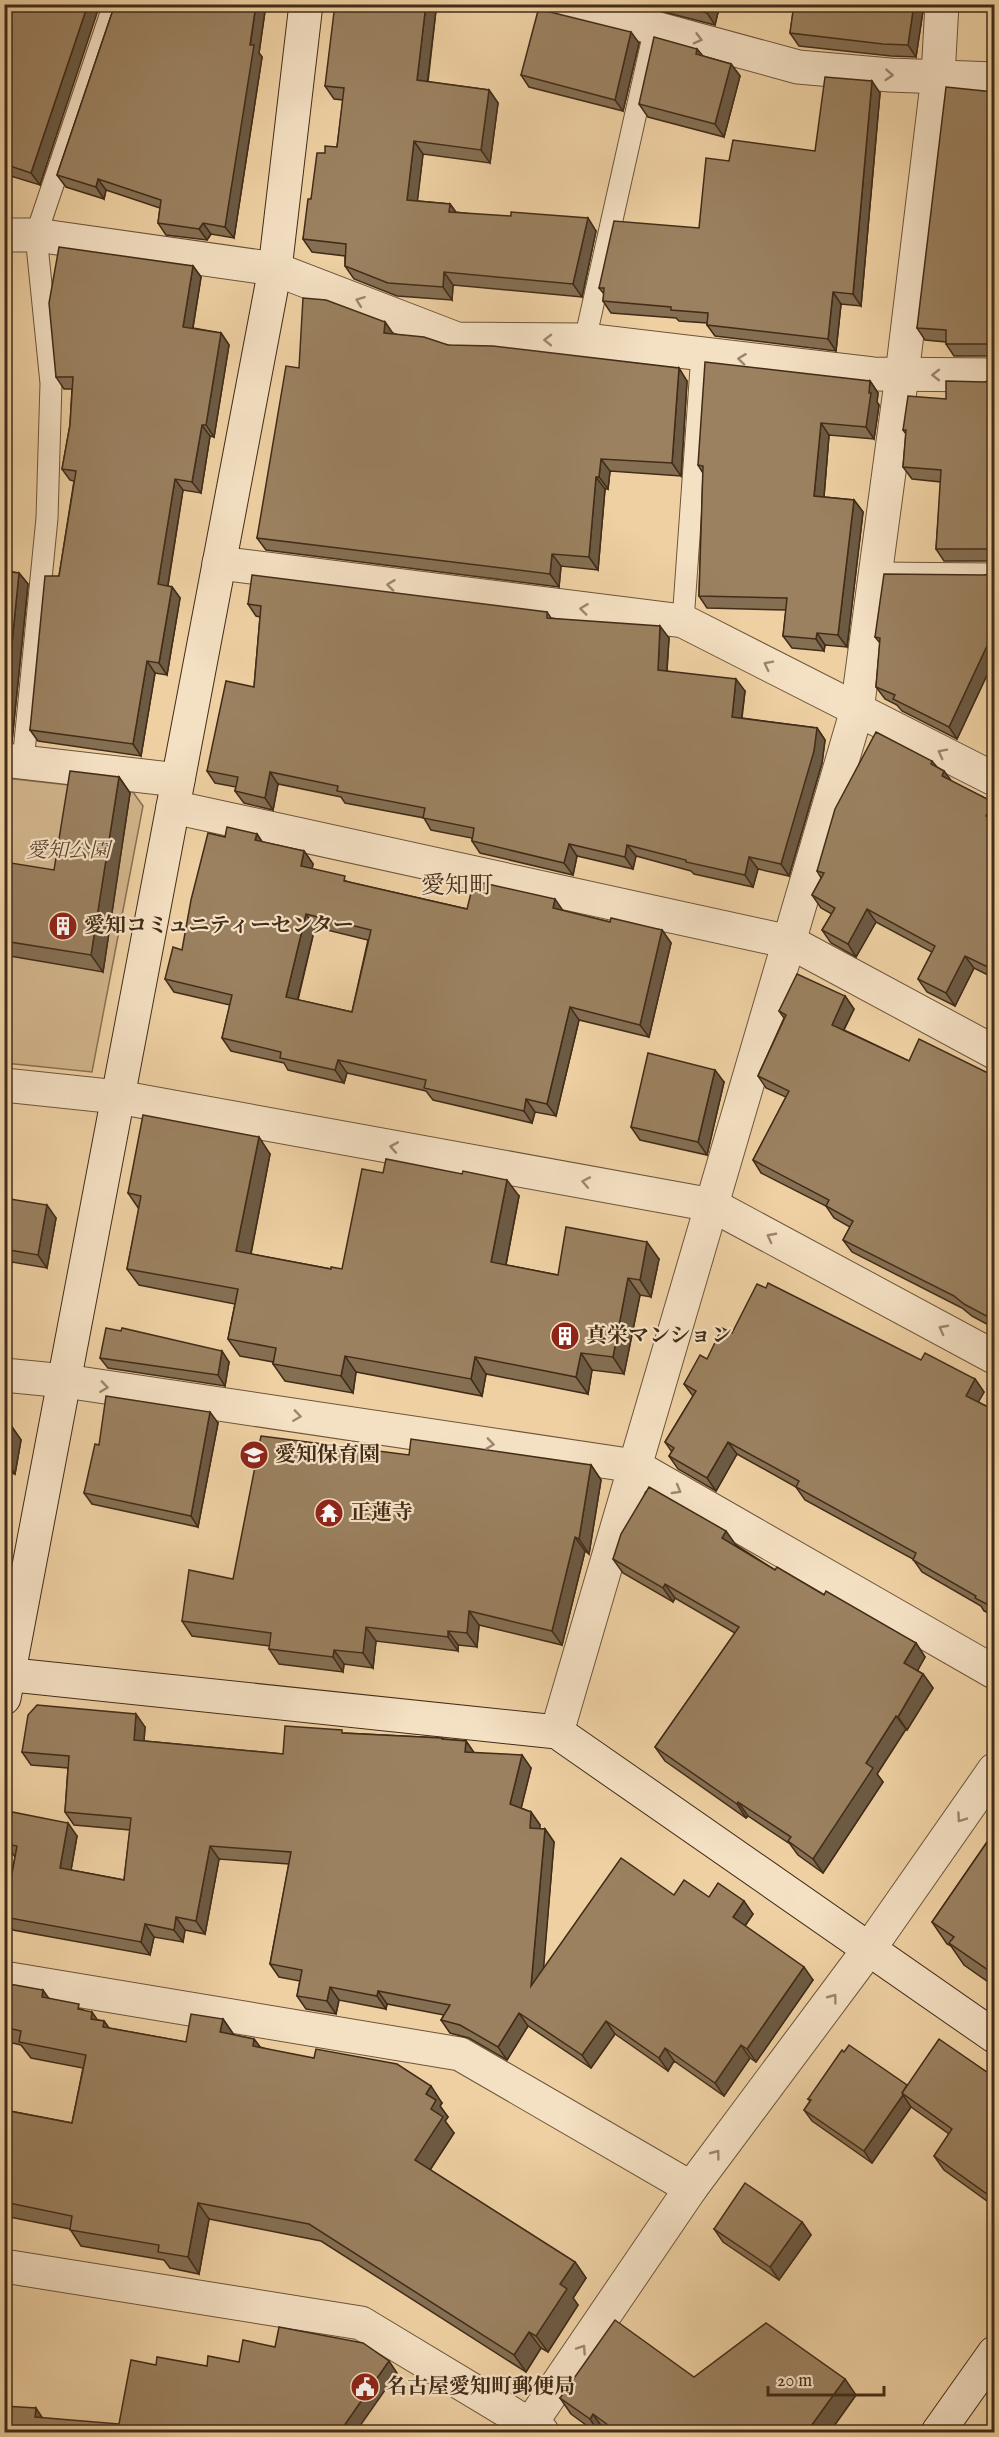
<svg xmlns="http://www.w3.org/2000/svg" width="999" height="2437" font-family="'IM FELL English','Noto Serif JP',serif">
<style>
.green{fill:#d1b48b;stroke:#8a7052;stroke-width:1.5}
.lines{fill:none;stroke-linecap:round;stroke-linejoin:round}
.lane-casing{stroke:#6d553a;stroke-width:23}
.street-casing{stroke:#6d553a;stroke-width:35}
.secondary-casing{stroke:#422c18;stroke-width:35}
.lane{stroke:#f4e0c3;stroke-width:21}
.street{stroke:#f4e0c3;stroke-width:33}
.secondary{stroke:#f4e0c3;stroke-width:33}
.wall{fill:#856f53;stroke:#422c18;stroke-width:1.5;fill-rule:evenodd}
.shaded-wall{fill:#6c5a43;stroke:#422c18;stroke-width:1.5}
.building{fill:#9b8160;stroke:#422c18;stroke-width:1.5;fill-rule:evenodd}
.oneway{stroke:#9b866e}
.labels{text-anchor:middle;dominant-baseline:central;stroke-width:4.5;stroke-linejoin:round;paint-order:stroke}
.park-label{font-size:21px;font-style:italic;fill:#5f472f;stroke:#f4e0c3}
.poi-label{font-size:21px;font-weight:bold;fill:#422c18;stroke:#f4e0c3;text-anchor:start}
.quarter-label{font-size:24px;fill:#422c18;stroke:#f4e0c3}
</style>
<rect width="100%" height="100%" fill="#eed0a2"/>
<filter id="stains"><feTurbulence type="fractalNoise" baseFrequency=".00333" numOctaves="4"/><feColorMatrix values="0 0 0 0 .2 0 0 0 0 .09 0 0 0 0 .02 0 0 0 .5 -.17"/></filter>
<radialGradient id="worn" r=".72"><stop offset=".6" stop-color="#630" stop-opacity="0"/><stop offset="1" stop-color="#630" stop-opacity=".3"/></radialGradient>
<path class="green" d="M5 778 133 792 143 806 92 1072 5 1063Z"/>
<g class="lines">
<g class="lane-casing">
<g id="lane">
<path d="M585 340 655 28"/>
<path d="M876 573 994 574"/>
<path d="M683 621 702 354"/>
<path d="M23 762 47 518 51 383 36 235 114 4"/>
</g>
</g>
<g class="street-casing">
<g id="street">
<path d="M559 4 655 28 798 67 890 75 994 79"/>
<path d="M4 235H36L275 269 457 339 585 340 873 374 994 375"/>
<path d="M219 563 683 621 994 779"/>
<path d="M4 760 178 780"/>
<path d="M173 807 790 942 994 1052"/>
<path d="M4 1085 118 1097 712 1205 994 1357"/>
<path d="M4 1375 65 1381 635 1466 994 1672"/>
<path d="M557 1732 857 710 902 375 938 76 942 4"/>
<path d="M4 1978 460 2054 691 2188"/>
<path d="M4 2266 361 2323 542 2432"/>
<path d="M525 2432 691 2188 869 1949 994 1770"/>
</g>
</g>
<g class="secondary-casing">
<g id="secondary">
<path d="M4 1674 557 1732 994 2036"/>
<path d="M4 1698 275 269 306 4"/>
<path d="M938 2432 994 2353"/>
</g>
</g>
<use href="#lane" class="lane"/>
<use href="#street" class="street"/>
<use href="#secondary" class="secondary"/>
</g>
<g class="wall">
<path d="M4 4 40 185 4 174Z"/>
<path d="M115 4H266L259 53 262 57 234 238 211 234 207 240 166 235 158 223 160 208 106 190 104 199 66 187 57 175Z"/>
<path d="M633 4H720L715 25Z"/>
<path d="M787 4H924L916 57 891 56 799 46 790 33 794 6Z"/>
<path d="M958 4H994V10L961 9Z"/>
<path d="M436 10 428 82 489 90 498 103 490 163 423 154 417 201 450 204 456 212 596 231 582 297 453 285 452 300 397 296 354 279 345 266V256L312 252 303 239 311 199 325 153 337 147 343 100 334 99 325 86Z"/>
<path d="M639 43 623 111 529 87 521 75Z"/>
<path d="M697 49 703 56 731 64 740 76 724 137 648 117 639 104Z"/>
<path d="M994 92V356H954L946 344V342L925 340 917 328Z"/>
<path d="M880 93 861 306 841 304 836 351 715 336 707 325V323L679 321 676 318 611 313 603 301 604 294 599 288 699 228 729 161 815 151Z"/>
<path d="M193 266 201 277 193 328 221 333 229 345 214 437 210 436 201 493 183 490 168 586 172 587 180 598 167 675 155 673 141 756 38 741 30 730 59 576 74 481 70 480 62 469 70 425 72 389H64L56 377Z"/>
<path d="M385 322 393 334 448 345 687 381 681 476 610 471 608 489H605L598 570 561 566 559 587 266 550 257 538 299 368Z"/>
<path d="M994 379V561H944L936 549 941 482 912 479 903 467 906 434 903 430 946 399 985 382Z"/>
<path d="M870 381 878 393 877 402 879 405 874 439 829 435 824 497 854 500 863 512 847 647 825 645 824 651 792 648 783 636 786 610 707 608 699 596 703 473 698 465Z"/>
<path d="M994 569V660L957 739 902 711 897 705 885 699 876 687 880 643 875 637 985 575 992 573Z"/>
<path d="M4 571 19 573 28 584 12 741 4 740Z"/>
<path d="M248 604 547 612 551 618 669 638 667 671 745 691 742 718 817 728 825 740 822 763 789 876 758 869 753 887 694 874 691 871 636 856 633 869 577 856 573 875 480 853 472 841V838L431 830 424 818 345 803 341 797 278 784 273 810 244 803 235 791 236 787 215 783 207 771 254 687 260 617 256 616Z"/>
<path d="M932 761 937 767 944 771 951 781 993 802 994 804V978L974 968 955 1006 927 992 918 979 932 952 876 922 856 957 831 943 822 930 832 914 821 908 812 895 821 878 817 871Z"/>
<path d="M119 777 130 793 103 972 10 956 4 948V902L54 870Z"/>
<path d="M257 834 262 842 304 851 313 864 312 869 349 882 467 909 563 911 610 922 662 930 671 943 649 1037 579 1020 556 1116 535 1112 532 1123 433 1100 426 1091 347 1073 344 1083 288 1070 284 1063 231 1051 222 1038 230 1005 174 992 165 979 182 950ZM315 927 368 940 352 1012 298 1000Z"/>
<path d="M845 996 854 1009 844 1030 909 1061 994 1076V1328L972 1316 962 1308 852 1252 843 1240 850 1227 834 1218 826 1206 761 1173 753 1160 786 1097 766 1088 758 1076 784 1018 779 1011Z"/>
<path d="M724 1082 707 1155 640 1140 631 1127Z"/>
<path d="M270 1154 251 1254 331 1269H342L519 1196 506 1265 558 1275 659 1259 651 1297 640 1295 624 1374 592 1370 588 1394 486 1374 482 1396 356 1372 353 1393 285 1381 273 1364V1362L240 1356 228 1339 235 1304 139 1285 127 1269 139 1209 128 1193Z"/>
<path d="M4 1198 56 1218 47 1268 12 1262 4 1298Z"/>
<path d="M121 1331 229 1362 225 1386 108 1368 100 1358Z"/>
<path d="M732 1333 921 1360 975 1379 984 1392 978 1402 994 1410V1616L984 1611 981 1606 922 1572 913 1559 805 1500 796 1487 737 1454 716 1491 678 1469 669 1456 672 1452 665 1442 693 1396 684 1384Z"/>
<path d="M218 1423 198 1527 92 1504 84 1493 99 1445Z"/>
<path d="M4 1426 12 1427 21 1440 15 1474 4 1472Z"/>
<path d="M409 1455 591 1465 601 1480 589 1554 585 1551 562 1645 479 1625 477 1647 458 1645V1651L376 1641 373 1668 344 1664 343 1672 279 1664 269 1649 270 1646 192 1636 182 1621 233 1579Z"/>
<path d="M736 1545 775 1570 916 1643 925 1657 917 1670 923 1674 933 1688 907 1730 906 1729 877 1774 883 1782 823 1873 798 1855 790 1844 748 1816 746 1818 665 1761 655 1747 735 1633 675 1598 673 1602 623 1573 613 1559Z"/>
<path d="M145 1727 144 1741 283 1754 344 1733 442 1738 444 1739 466 1741 474 1753 531 1768 521 1808 531 1812 540 1825 539 1829H545L554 1842 543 1969 674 1895 709 1897 753 1914 745 1926 813 1980 756 2062 750 2058 724 2096 674 2061 668 2071 615 2034 591 2068 528 2026 507 2060 469 2038 450 2033 441 2020 444 2015 387 2004 386 2009 339 2000 336 2014 306 2009 297 1996 300 1981 279 1977 270 1964 289 1864 219 1859 205 1934 185 1930 183 1942 154 1937 150 1955 13 1930 4 1918V1914L15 1857 6 1844 77 1836 71 1870 124 1880 130 1830 74 1825 65 1812 68 1768 31 1765 22 1752Z"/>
<path d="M994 1832V1986L964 1965 951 1946 947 1944 932 1922Z"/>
<path d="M4 1983 83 2010 97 2020 104 2021 109 2028 186 2042 223 2019 234 2035 254 2039 260 2047 442 2103 440 2106 448 2117 445 2121 454 2133 430 2170 575 2262 586 2278 573 2298 578 2305 548 2352 541 2348 526 2372 321 2241 209 2219 199 2274 170 2268 164 2260 81 2246 70 2229 4 2216V2110L72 2123 83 2068 31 2058 21 2045 4 2041Z"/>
<path d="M994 2077V2206L944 2170 934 2156 949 2134 911 2107 872 2163 812 2121 804 2110 810 2101 808 2099 907 2085Z"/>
<path d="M802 2222 811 2235 779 2280 723 2242 714 2229Z"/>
<path d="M694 2377 856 2395 829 2433H607L604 2430 602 2433H597L571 2414 560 2398Z"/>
</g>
<g class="shaded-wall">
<path d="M88 4H100L40 185 31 173Z"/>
<path d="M256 4H266L259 53 262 57 234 238 225 227Z"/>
<path d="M426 4H432L436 10 426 93 417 80Z"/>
<path d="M709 4H720L715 25 707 13Z"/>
<path d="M914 4H924L916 57 908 45Z"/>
<path d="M631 32 639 43 623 111 615 100Z"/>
<path d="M697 49 706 61 696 54Z"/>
<path d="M731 64 740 76 724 137 715 124Z"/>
<path d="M872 81 880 93 861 306 853 294Z"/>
<path d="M489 90 498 103 490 163 481 150Z"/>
<path d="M414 141 423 154 416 213 407 200Z"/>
<path d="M98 179 106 190 104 199 96 187Z"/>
<path d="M450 204 459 217 449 212Z"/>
<path d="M588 218 596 231 582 297 573 284Z"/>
<path d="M203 223 211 234 207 240 199 229Z"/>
<path d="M4 249 10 256 5 391H4Z"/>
<path d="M193 266 201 277 191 338 183 327Z"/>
<path d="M444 272 453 285 452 300 443 287Z"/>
<path d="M833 292 841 304 836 351 828 339Z"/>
<path d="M385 322 394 335 384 333Z"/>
<path d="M221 333 229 345 214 437 206 425Z"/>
<path d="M679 368 687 381 681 476 672 463Z"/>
<path d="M870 381 878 393 877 402 879 405 874 439 866 427Z"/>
<path d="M821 423 829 435 823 508 814 496Z"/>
<path d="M202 425 210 436 201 493 192 482Z"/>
<path d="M601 459 610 471 608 489 599 477Z"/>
<path d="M596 477 605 489 598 570 589 557Z"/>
<path d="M175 479 183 490 166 596 158 584Z"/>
<path d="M854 500 863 512 847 647 838 635Z"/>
<path d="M552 554 561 566 559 587 550 574Z"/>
<path d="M19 573 28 584 12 741 4 730V724Z"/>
<path d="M172 587 180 598 167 675 159 663Z"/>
<path d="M660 626 669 638 666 682 658 670Z"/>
<path d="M817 633 825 645 824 651 816 639Z"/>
<path d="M993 633 994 636V660L957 739 949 727Z"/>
<path d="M147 661 155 673 141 756 133 744Z"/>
<path d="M736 679 745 691 740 729 732 717Z"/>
<path d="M817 728 825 740 822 763 789 876 781 864Z"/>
<path d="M944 771 953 783 942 776Z"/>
<path d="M270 772 278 784 273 810 265 798Z"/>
<path d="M119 777 130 793 103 972 91 955Z"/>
<path d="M993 802 994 804V828L986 816Z"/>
<path d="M257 834 265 846 255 840Z"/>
<path d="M569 844 577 856 573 875 564 863Z"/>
<path d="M627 845 636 856 633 869 625 857Z"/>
<path d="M304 851 313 864 310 879 301 866Z"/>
<path d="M749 857 758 869 753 887 745 875Z"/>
<path d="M555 899 564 912 553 908Z"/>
<path d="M867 909 876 922 856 957 848 944Z"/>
<path d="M306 914 315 927 295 1010 286 997Z"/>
<path d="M662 930 671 943 649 1037 640 1025Z"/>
<path d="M965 956 974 968 955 1006 946 993Z"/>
<path d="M845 996 854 1009 840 1037 832 1025Z"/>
<path d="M570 1007 579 1020 556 1116 547 1104Z"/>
<path d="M338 1060 347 1073 344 1083 335 1070Z"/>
<path d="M715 1070 724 1082 707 1155 698 1142Z"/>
<path d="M526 1099 535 1112 532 1123 524 1111Z"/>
<path d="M259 1137 270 1154 248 1268 236 1251Z"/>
<path d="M507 1180 519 1196 503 1279 491 1262Z"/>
<path d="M47 1205 56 1218 47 1268 38 1255Z"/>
<path d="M647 1242 659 1259 651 1297 640 1280Z"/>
<path d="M4 1250 12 1262 4 1298Z"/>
<path d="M628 1278 640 1295 624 1374 613 1357Z"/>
<path d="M222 1351 229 1362 225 1386 218 1375Z"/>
<path d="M581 1353 592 1370 588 1394 576 1377Z"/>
<path d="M345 1356 356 1372 353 1393 341 1376Z"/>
<path d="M475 1357 486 1374 482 1396 471 1379Z"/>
<path d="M975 1379 984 1392 975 1408 966 1396Z"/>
<path d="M210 1412 218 1423 198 1527 191 1516Z"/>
<path d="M12 1427 21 1440 15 1474 6 1461Z"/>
<path d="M728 1442 737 1454 716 1491 707 1478Z"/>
<path d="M591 1465 601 1480 589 1554 579 1539Z"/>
<path d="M726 1531 736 1545 732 1552 722 1538Z"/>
<path d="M575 1537 585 1551 562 1645 552 1631Z"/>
<path d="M665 1584 675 1598 673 1602 663 1588Z"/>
<path d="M469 1611 479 1625 477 1647 467 1633Z"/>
<path d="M366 1627 376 1641 373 1668 363 1653Z"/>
<path d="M448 1631 458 1645V1651L448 1637Z"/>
<path d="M916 1643 925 1657 914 1677 904 1663Z"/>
<path d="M334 1650 344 1664 343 1672 333 1657Z"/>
<path d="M923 1674 933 1688 907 1730 898 1717Z"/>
<path d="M136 1714 145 1727 143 1753 134 1740Z"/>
<path d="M896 1716 906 1729 877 1774 883 1782 823 1873 813 1859 866 1763Z"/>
<path d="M466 1741 475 1754 465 1752Z"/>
<path d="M522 1755 531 1768 519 1817 510 1804Z"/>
<path d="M738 1802 748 1816 746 1818 737 1804Z"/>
<path d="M531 1812 540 1825 539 1841 530 1828Z"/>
<path d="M68 1823 77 1836 69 1881 60 1868Z"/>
<path d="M545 1829 554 1842 541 1999 531 1986Z"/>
<path d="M210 1846 219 1859 205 1934 196 1921Z"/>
<path d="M744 1901 753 1914 742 1930 733 1917Z"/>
<path d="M176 1917 185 1930 183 1942 174 1930Z"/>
<path d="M145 1924 154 1937 150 1955 141 1942Z"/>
<path d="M804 1967 813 1980 756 2062 747 2049Z"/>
<path d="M330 1987 339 2000 336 2014 327 2001Z"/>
<path d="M43 1990 54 2006 42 1997Z"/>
<path d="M378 1991 387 2004 386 2009 377 1996Z"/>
<path d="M92 2012 103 2028 91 2019Z"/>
<path d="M519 2013 528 2026 507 2060 498 2047Z"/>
<path d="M223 2019 234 2035 220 2032Z"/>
<path d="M104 2021 115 2037 103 2027Z"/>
<path d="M606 2021 615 2034 591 2068 582 2055Z"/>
<path d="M254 2039 266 2055 253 2046Z"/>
<path d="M741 2045 750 2058 724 2096 715 2083Z"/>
<path d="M665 2048 674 2061 668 2071 659 2058Z"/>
<path d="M431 2086 442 2103 440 2106 448 2117 445 2121 454 2133 426 2176 415 2160 431 2109 426 2094Z"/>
<path d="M903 2095 911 2107 872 2163 864 2151Z"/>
<path d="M198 2203 209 2219 199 2274 188 2257Z"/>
<path d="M802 2222 811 2235 779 2280 770 2267Z"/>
<path d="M575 2262 586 2278 573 2298 578 2305 548 2352 536 2336 560 2284Z"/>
<path d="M4 2283 10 2291 4 2327Z"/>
<path d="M529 2332 541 2348 526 2372 514 2355Z"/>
<path d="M389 2361 397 2373 355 2433H339Z"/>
<path d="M845 2379 856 2395 829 2433H806Z"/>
<path d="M36 2408 44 2420 35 2417Z"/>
<path d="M593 2414 604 2430 602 2433H599L590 2419Z"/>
</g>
<g class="building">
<path d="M4 4H88L31 173 4 164Z"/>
<path d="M115 4H256L250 45H254L225 227 203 223 199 229 158 223 161 200 98 179 96 187 57 175Z"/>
<path d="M335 4H426L417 80 489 90 481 150 414 141 407 200 450 204 449 212 511 216V212L588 218 573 284 444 272 443 287 388 283 345 266 346 244 303 239 308 199H311L317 153H325V146L337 147 344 88 325 86Z"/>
<path d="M673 4H709L707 13Z"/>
<path d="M794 4H914L908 45 883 44 790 33Z"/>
<path d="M539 7 546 11 631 32 615 100 521 75Z"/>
<path d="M654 37 697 49 696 54 731 64 715 124 639 104Z"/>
<path d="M825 77 872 81 853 294 833 292 828 339 707 325 708 313 671 310V307L603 301 604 288H599L614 221 699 228 706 158 729 161 733 140 815 151Z"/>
<path d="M946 87 994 92V346L986 344H946V330L917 328Z"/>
<path d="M59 247 193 266 183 327 221 333 206 425H202L192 482 175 479 158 584 172 587 159 663 147 661 133 744 30 730 45 576H59L76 471 62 469 70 425 73 377H56L49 303Z"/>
<path d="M303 298 326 300 385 322 384 333 424 337 448 345 493 346 679 368 672 463 601 459 599 477H596L589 557 552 554 550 574 257 538 286 366 299 368Z"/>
<path d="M705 362 870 381 869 393H871L866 427 821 423 814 496 854 500 838 635 817 633 816 639 783 636 787 598 699 596 703 466 698 465Z"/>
<path d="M994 379V554L986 549H936L941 470 903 467 906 430H903L908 396 946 399V381L985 382Z"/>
<path d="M994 569V633H993L949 727 893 699 895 695 876 687 880 638 875 637 884 574 985 575 992 573Z"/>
<path d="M4 571 19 573 4 724Z"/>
<path d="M252 575 547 612V618L660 626 658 670 736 679 732 717 817 728 814 751 781 864 749 857 745 875 686 862V860L627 845 625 857 569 844 564 863 472 841 474 828 423 818 425 808 337 791 338 786 270 772 265 798 235 791 238 777 207 771 226 681 254 687 261 606 248 604Z"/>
<path d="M876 732 932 761 931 764 944 771 942 776 993 802 986 816 994 821V970L965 956 946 993 918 979 935 946 867 909 848 944 822 930 835 908 812 895 824 873 817 871 835 809Z"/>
<path d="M70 771 119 777 91 955 4 941V902L11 863 54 870Z"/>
<path d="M227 827 257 834 255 840 304 851 301 866 345 876 344 881 467 909 474 881 555 899 553 908 610 922 611 918 662 930 640 1025 570 1007 547 1104 526 1099 524 1111 424 1088 426 1080 338 1060 335 1070 280 1058 281 1052 222 1038 232 995 165 979 173 947 182 950 191 900 208 833 225 837ZM306 914 371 930 352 1012 286 997Z"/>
<path d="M797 974 845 996 832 1025 909 1061 919 1039 994 1076V1320L964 1304 954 1296 843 1240 853 1221 826 1206 829 1200 753 1160 789 1091 758 1076 786 1015 779 1011Z"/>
<path d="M648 1053 715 1070 698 1142 631 1127Z"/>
<path d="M143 1115 259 1137 236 1251 331 1269V1267L342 1269 362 1169 383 1173 386 1159 462 1174 463 1171 507 1180 491 1262 558 1275 566 1227 647 1242 640 1280 628 1278 613 1357 581 1353 576 1377 475 1357 471 1379 345 1356 341 1376 273 1364 276 1348 228 1339 238 1289 127 1269 141 1196 128 1193Z"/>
<path d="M4 1198 47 1205 38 1255 4 1249Z"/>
<path d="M768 1283 921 1360 925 1353 975 1379 966 1396 994 1410V1608L975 1598 976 1596 913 1560 916 1553 796 1487 799 1481 728 1442 707 1478 669 1456 674 1448 665 1442 696 1391 684 1384 700 1355 707 1359 722 1328 732 1333 757 1284 766 1288Z"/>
<path d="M106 1328 121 1331 122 1328 222 1351 218 1375 100 1358Z"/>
<path d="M106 1396 210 1412 191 1516 84 1493 95 1444 99 1445Z"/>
<path d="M4 1426 12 1427 6 1461H4Z"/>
<path d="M261 1436 409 1455 411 1439 591 1465 579 1539 575 1537 552 1631 469 1611 467 1633 448 1631V1637L366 1627 363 1653 334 1650 333 1657 269 1649 271 1633 182 1621 189 1570 233 1579Z"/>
<path d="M649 1487 726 1531 722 1538 775 1570 777 1567 824 1595 826 1591 916 1643 904 1663 923 1674 898 1717 896 1716 866 1763 873 1768 813 1859 788 1841 791 1837 738 1802 737 1804 655 1747 739 1627 665 1584 663 1588 613 1559 621 1534Z"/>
<path d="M37 1705 136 1714 134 1740 283 1754 285 1726 342 1730V1733L442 1738V1739L466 1741 465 1752 522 1755 510 1804 531 1812 530 1828 545 1829 531 1986 621 1858 674 1895 684 1880 709 1897 718 1883 744 1901 733 1917 804 1967 747 2049 741 2045 715 2083 665 2048 659 2058 606 2021 582 2055 519 2013 498 2047 460 2025 441 2020 450 2005 378 1991 377 1996 330 1987 327 2001 297 1996 302 1970 270 1964 291 1852 210 1846 196 1921 176 1917 174 1930 145 1924 141 1942 4 1917 17 1846 6 1844 12 1812 68 1823 60 1868 124 1880 131 1818 65 1812 69 1756 22 1752 28 1715Z"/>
<path d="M994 1832V1974L949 1943 954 1937 932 1922Z"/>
<path d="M4 1983 43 1990 42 1997 79 2004 78 2009 92 2012 91 2019 104 2021 103 2027 186 2042 191 2014 223 2019 220 2032 254 2039 253 2046 314 2058 316 2049 397 2064 431 2086 426 2094 436 2100 431 2109 443 2117 415 2160 575 2262 560 2284 567 2289 536 2336 529 2332 514 2355 309 2224 198 2203 188 2257 158 2252 159 2245 70 2230 72 2216 4 2202V2110L72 2123 86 2055 19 2042 21 2031 4 2027Z"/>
<path d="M939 2039 994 2077V2199L934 2156 952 2129 902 2093Z"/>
<path d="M849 2045 907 2085 902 2093 903 2095 864 2151 804 2110 811 2100 808 2099 842 2050 844 2052Z"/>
<path d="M745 2183 802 2222 770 2267 714 2229Z"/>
<path d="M615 2320 694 2377 766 2323 845 2379 806 2433H619L593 2414 590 2419 560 2398Z"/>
<path d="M279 2327 363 2343 389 2361 339 2433H4V2406L36 2408 35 2417 119 2424 131 2360 156 2365 157 2357 207 2366 208 2356 239 2362 243 2340 275 2347Z"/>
</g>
<defs><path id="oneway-chevron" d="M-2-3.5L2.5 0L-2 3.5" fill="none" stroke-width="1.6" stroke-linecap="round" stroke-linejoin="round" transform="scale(1.5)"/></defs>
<g class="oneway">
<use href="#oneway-chevron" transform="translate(698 39) rotate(15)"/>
<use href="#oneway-chevron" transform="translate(889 75) rotate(4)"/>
<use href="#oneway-chevron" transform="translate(360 301) rotate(-159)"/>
<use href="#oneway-chevron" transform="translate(548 340) rotate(-179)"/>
<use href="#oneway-chevron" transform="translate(742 359) rotate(-173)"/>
<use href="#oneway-chevron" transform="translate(936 375) rotate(180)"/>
<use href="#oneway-chevron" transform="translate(391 585) rotate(-173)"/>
<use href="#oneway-chevron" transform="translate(584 609) rotate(-173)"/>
<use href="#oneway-chevron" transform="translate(768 665) rotate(-153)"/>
<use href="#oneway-chevron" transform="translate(942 753) rotate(-153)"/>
<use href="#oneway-chevron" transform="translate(394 1147) rotate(-170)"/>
<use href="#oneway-chevron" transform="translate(586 1182) rotate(-169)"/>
<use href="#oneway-chevron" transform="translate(771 1237) rotate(-152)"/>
<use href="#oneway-chevron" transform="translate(943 1329) rotate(-152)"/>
<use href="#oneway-chevron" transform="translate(104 1387) rotate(8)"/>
<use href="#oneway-chevron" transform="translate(297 1416) rotate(8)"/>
<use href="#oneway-chevron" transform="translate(490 1444) rotate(8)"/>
<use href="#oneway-chevron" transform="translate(677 1490) rotate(30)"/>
<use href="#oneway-chevron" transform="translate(961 1818) rotate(125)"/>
<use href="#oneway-chevron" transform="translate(833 1998) rotate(-53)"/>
<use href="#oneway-chevron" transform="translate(716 2154) rotate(-53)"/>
<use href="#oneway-chevron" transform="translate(582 2349) rotate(-56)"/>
</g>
<defs>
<g id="building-disc" transform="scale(1.5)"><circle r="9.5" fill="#8f2418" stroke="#f4e0c3"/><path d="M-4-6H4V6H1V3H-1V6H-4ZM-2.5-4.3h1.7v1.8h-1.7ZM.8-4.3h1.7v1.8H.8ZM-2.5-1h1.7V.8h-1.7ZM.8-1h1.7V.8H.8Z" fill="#fff"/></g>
<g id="school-disc" transform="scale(1.5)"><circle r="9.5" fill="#8f2418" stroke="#f4e0c3"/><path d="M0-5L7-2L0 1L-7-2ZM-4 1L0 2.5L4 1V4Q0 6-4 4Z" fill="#fff"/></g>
<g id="temple-disc" transform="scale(1.5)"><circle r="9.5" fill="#8f2418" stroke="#f4e0c3"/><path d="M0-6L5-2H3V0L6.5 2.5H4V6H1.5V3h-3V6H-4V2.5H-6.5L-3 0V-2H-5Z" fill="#fff"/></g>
<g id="civic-disc" transform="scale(1.5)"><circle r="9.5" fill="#8f2418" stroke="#f4e0c3"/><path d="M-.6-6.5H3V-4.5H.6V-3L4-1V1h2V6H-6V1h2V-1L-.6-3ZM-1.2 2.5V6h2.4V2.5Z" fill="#fff"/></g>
</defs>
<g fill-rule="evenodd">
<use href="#building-disc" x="63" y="926"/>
<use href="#building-disc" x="565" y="1336"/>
<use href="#school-disc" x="254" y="1455"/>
<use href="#temple-disc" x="329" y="1513"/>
<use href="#civic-disc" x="365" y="2387"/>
</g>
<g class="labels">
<g class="park-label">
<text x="68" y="851">愛知公園</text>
</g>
<g class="poi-label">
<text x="84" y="926">愛知コミュニティーセンター</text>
<text x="586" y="1336">真栄マンション</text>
<text x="275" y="1455">愛知保育園</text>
<text x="350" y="1513">正蓮寺</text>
<text x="386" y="2387">名古屋愛知町郵便局</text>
</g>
<g class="quarter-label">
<text x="457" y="886">愛知町</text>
</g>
</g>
<rect width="999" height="2437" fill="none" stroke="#eed0a2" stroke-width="24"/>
<rect x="6" y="6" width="987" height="2425" fill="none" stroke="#422c18" stroke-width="3"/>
<rect x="12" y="12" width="975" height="2413" fill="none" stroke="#422c18" stroke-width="1.5"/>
<path d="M768 2386v9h116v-9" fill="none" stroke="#422c18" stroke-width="3"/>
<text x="777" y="2386" font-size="18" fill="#422c18" stroke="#f4e0c3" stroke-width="4.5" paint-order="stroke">20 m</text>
<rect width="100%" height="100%" filter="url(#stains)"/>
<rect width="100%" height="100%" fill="url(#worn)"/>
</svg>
